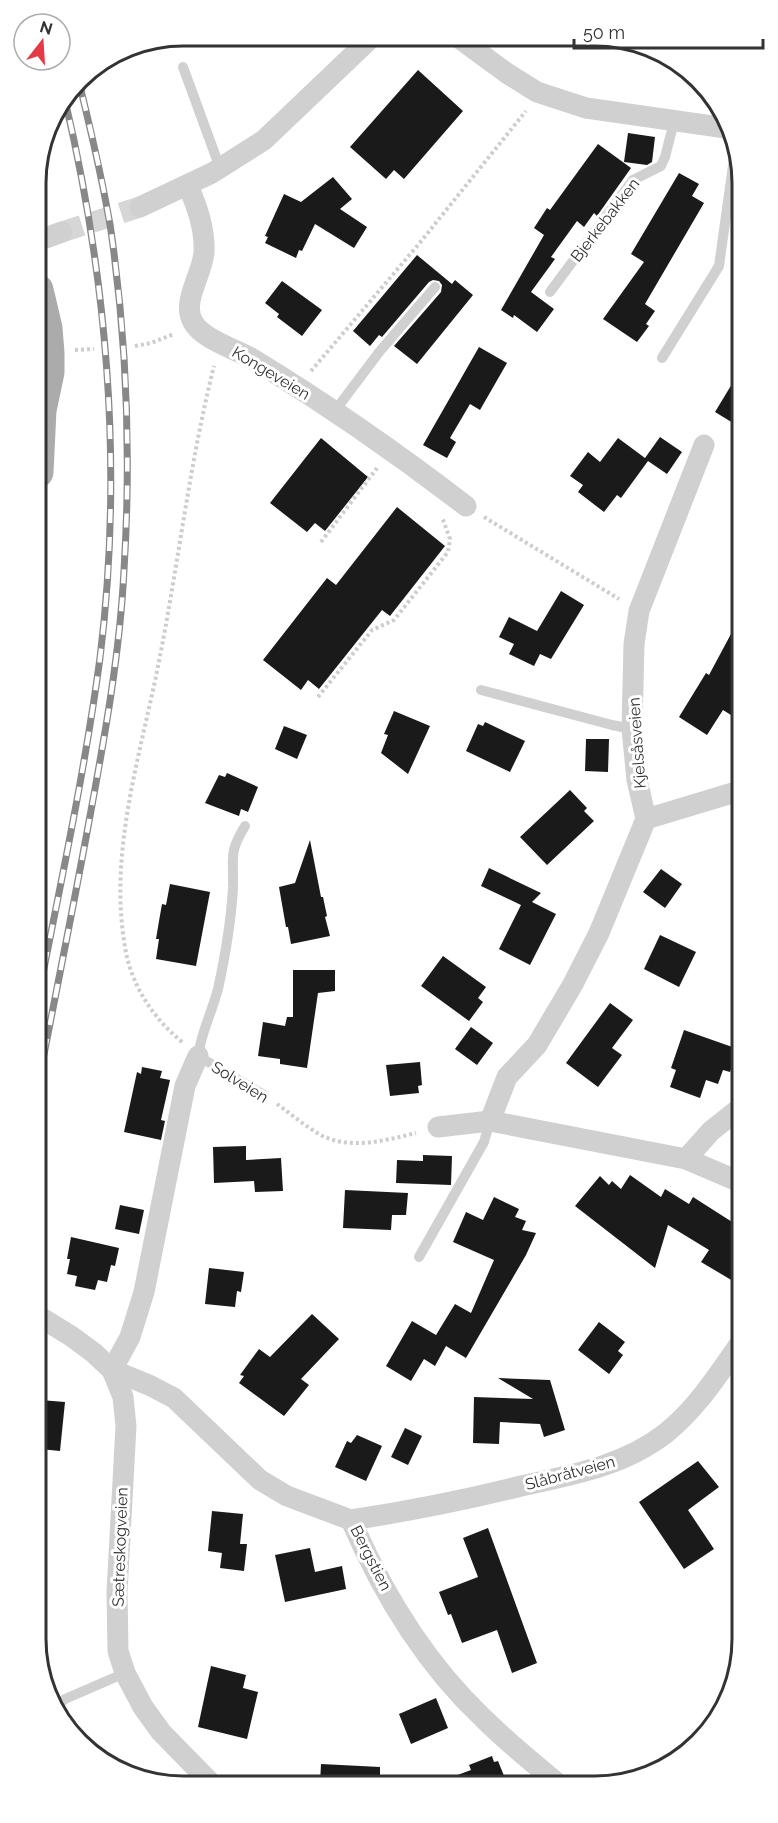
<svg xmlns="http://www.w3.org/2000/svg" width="778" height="1823" font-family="Raleway,sans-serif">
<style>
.building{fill:#1a1a1a}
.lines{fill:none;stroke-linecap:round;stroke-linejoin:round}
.minor-tunnel{stroke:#d6d6d6;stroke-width:21;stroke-dasharray:21 10;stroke-linecap:butt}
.path{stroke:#cdcdcd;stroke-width:4;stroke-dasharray:3 3;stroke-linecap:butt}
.service{stroke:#d0d0d0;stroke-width:10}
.minor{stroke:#d0d0d0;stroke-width:21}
.primary{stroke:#ababab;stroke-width:33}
.rail-casing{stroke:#888;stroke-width:7}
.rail{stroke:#fff;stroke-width:4.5;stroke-dasharray:14;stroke-linecap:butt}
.labels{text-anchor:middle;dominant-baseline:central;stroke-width:6;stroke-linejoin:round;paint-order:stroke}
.street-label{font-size:16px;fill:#333;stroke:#fff}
.rim{fill:none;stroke:#333;stroke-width:3}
</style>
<rect width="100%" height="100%" fill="#fff"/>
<g class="building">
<path d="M418 70 463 111 404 179 394 170 386 179 350 147Z"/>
<path d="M628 133 655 137 652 162 647 165 624 162Z"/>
<path d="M598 144 631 168 597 216 594 213 584 227 577 221 551 257 555 259 531 292 554 309 537 332 514 315 513 318 501 310 544 235 534 228 547 208 550 210Z"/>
<path d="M679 173 699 184 692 196 704 203 645 304 655 311 646 324 649 326 637 342 603 319 644 262 631 254Z"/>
<path d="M333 177 352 199 340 209 367 227 354 248 315 224 302 251 299 250 296 258 265 243 268 237 265 236 284 194 301 202Z"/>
<path d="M417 255 452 284 455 280 473 295 417 364 394 346 441 292 442 285 439 281 433 280 429 282 382 337 379 335 370 346 353 331Z"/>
<path d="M282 281 322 310 302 336 277 317 279 314 265 303Z"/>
<path d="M479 347 507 363 480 410 470 404 450 438 456 442 447 458 423 445Z"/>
<path d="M738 374V426L715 412Z"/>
<path d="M660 437 682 452 667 474 648 461 621 498 617 495 604 512 578 492 583 485 570 476 588 452 600 462 618 438 645 458Z"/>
<path d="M321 438 368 477 325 531 315 523 307 532 270 503Z"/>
<path d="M397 507 445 546 390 616 382 610 319 689 308 680 301 690 263 660 327 578 336 585Z"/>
<path d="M561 591 584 605 551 659 540 654 534 666 509 654 514 644 499 637 509 617 537 631Z"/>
<path d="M739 619V720L723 710 707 735 679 717 706 673 709 675Z"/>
<path d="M394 711 430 726 408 774 381 753 388 735 384 734Z"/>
<path d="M485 722 525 741 510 772 466 751 478 724 483 726Z"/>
<path d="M284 726 307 735 297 759 275 749Z"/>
<path d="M586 739H609L608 772 585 771Z"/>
<path d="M227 773 258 787 248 812 241 809 239 816 205 803 219 775 225 777Z"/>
<path d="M570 790 587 808 584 811 594 821 547 865 520 837Z"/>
<path d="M310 840 321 897H323L327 916 325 917 330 936 291 944 288 927H286L279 887 295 883Z"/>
<path d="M489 868 541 893 532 902 556 914 530 965 499 949 521 905 481 886Z"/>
<path d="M661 869 682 884 665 908 643 892Z"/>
<path d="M170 884 210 892 196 966 156 959 159 939H156L159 921 162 904 166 905Z"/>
<path d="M660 935 696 952 679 987 644 969Z"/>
<path d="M443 956 486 987 478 998 483 1002 469 1021 421 986Z"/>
<path d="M293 970H335V991L318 993 307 1068 280 1064V1059L258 1056 263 1022 285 1026 287 1017H293Z"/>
<path d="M610 1003 633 1020 612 1048 622 1055 598 1087 566 1063Z"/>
<path d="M471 1027 493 1043 477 1065 455 1049Z"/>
<path d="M684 1030 738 1049 730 1072 723 1070 718 1084 706 1080 700 1098 670 1087 676 1070 671 1068Z"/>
<path d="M420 1062 422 1085 418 1086 419 1093 390 1096 386 1065Z"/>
<path d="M142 1067 162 1071 160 1078 170 1080 161 1120 165 1121 161 1140 124 1132 137 1072 141 1074Z"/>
<path d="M246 1146V1160L281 1158 283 1191 255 1192 254 1181 214 1183 213 1147Z"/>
<path d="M423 1155 452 1156 451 1185 396 1183 397 1160 423 1161Z"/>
<path d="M630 1175 661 1197 665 1189 689 1204 693 1197 740 1227 741 1269 733 1281 701 1262 709 1250 668 1225 655 1268 575 1206 600 1176 609 1185 612 1181 621 1189Z"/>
<path d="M345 1190 408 1193 406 1215H392L391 1230 343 1228Z"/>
<path d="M494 1197 519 1209 515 1217 526 1221 522 1230 536 1233 526 1255 466 1358 446 1346 435 1366 424 1359 411 1381 386 1366 412 1321 436 1335 455 1304 471 1313 494 1260 453 1242 466 1212 483 1220Z"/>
<path d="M120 1205 144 1210 139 1234 115 1229Z"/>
<path d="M71 1237 119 1248 115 1266 111 1265 107 1282 98 1280 95 1290 75 1286 77 1276 67 1274 70 1259H67Z"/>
<path d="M209 1268 244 1272 241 1292 237 1291 235 1307 205 1304Z"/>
<path d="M312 1314 339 1339 301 1379 309 1385 284 1416 239 1383 244 1376 240 1375 259 1349 270 1357Z"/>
<path d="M599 1322 625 1342 618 1351 623 1355 609 1374 578 1350Z"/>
<path d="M498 1378 550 1380 565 1430 544 1437 540 1424 500 1422 499 1444 473 1443 474 1397 533 1399Z"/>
<path d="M40 1400 65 1402 60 1451 40 1449Z"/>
<path d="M405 1428 422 1436 408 1465 391 1457Z"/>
<path d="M357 1435 382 1446 366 1481 335 1467 347 1441 351 1443Z"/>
<path d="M698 1461 719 1487 688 1510 714 1549 684 1569 639 1502Z"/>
<path d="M212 1511 243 1514 240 1544H247L244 1571 220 1568 222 1553 208 1551Z"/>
<path d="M488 1528 537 1663 512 1673 497 1630 462 1643 451 1614 448 1615 439 1592 478 1577 463 1538Z"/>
<path d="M310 1548 315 1572 342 1566 346 1589 285 1602 275 1555Z"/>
<path d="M211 1666 246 1675 243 1688 258 1692 247 1739 198 1727Z"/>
<path d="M436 1698 448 1728 411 1744 399 1714Z"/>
<path d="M492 1756 494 1762 498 1761 507 1783H444V1780L471 1770 469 1765Z"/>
<path d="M321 1764 380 1767V1783H320Z"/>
</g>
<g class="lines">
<path class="minor-tunnel" d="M62 232 140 207"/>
<g class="path">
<path d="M135 346 151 343 174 334"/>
<path d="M75 350 94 349"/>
<path d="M311 371 418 245 526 111"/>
<path d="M484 517 619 599"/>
<path d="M321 542 377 468"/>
<path d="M318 697 372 630 394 620 448 552 450 539 442 517"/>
<path d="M182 1042C153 1018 131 985 125 947 108 849 142 751 160 656 179 559 190 461 214 366"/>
<path d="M277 1104C291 1114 305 1126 319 1134 348 1151 387 1140 416 1133"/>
</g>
<g class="service">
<path d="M183 67 220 168"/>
<path d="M550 292 633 180 661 166 665 157 674 122"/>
<path d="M662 358 719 266 736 144"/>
<path d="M334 412 380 351 435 287"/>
<path d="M481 690 612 725 632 729"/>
<path d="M245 826C228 854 234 857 233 888 231 921 225 957 218 989 212 1012 201 1033 198 1056L264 1095"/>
<path d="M419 1257 484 1142 490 1121"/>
<path d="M58 1705 65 1699 125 1673"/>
</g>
<g class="minor">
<path d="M459 38 508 74 537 92 586 108 726 128"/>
<path d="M188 185C197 207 205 228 204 252 203 273 181 302 193 322 202 339 235 349 251 358 325 403 397 453 466 506"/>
<path d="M140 207 212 173 264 140 372 37"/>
<path d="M37 241 62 232"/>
<path d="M646 819 739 791"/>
<path d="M490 1121 507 1077 537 1045 573 984 599 933 646 819 637 780 632 729 634 644 639 611 704 445"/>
<path d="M438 1127 490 1121 686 1159 740 1182"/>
<path d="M686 1159 711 1131 740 1108"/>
<path d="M40 1317 71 1336 94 1353 112 1370 123 1397 126 1426 117 1592 118 1651 125 1673 143 1707 161 1732 212 1784"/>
<path d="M112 1370 149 1385 174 1398 260 1480 287 1496 351 1520C382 1592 426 1664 483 1718 506 1741 531 1761 556 1782"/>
<path d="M112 1370 130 1337 144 1292 185 1086 198 1056"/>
<path d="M351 1520C409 1511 465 1500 521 1486 572 1475 624 1466 666 1433 697 1408 718 1375 741 1342"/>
</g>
<path class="primary" d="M37 290 46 328 48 353V372L40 410 37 472"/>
<g class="rail-casing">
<g id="rail">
<path d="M39 993C61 882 85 770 100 658 123 471 108 283 65 100"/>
<path d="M39 1080C56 992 74 904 90 816 105 735 120 652 124 570 131 457 127 343 111 231 103 181 91 131 79 82"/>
</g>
</g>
<use href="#rail" class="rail"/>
</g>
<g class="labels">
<g class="street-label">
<text transform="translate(605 220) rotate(-52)">Bjerkebakken</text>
<text transform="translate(271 373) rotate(31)">Kongeveien</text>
<text transform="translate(637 743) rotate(-94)">Kjelsåsveien</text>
<text transform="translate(240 1082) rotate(32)">Solveien</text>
<text transform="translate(570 1473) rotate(-15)">Slåbråtveien</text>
<text transform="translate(120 1547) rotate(-88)">Sætreskogveien</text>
<text transform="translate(371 1558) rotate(63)">Bergstien</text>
</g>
</g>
<path d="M0 0H778V1823H0ZM183 46H595A137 137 0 0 1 732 183V1639A137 137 0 0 1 595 1776H183A137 137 0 0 1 46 1639V183A137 137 0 0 1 183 46Z" fill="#fff" fill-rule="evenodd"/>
<path class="rim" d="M183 46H595A137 137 0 0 1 732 183V1639A137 137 0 0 1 595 1776H183A137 137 0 0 1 46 1639V183A137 137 0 0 1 183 46Z"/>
<g transform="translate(42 42) rotate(17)"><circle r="28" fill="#ffffff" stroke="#adadad" stroke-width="1.5"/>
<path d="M0-4.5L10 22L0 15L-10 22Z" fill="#e63946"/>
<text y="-9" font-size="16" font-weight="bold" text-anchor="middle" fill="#333333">N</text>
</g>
<path d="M574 39v9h189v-9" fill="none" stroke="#333333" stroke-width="3"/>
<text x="583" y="39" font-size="18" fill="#333333" stroke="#ffffff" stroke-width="4.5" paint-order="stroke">50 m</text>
</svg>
